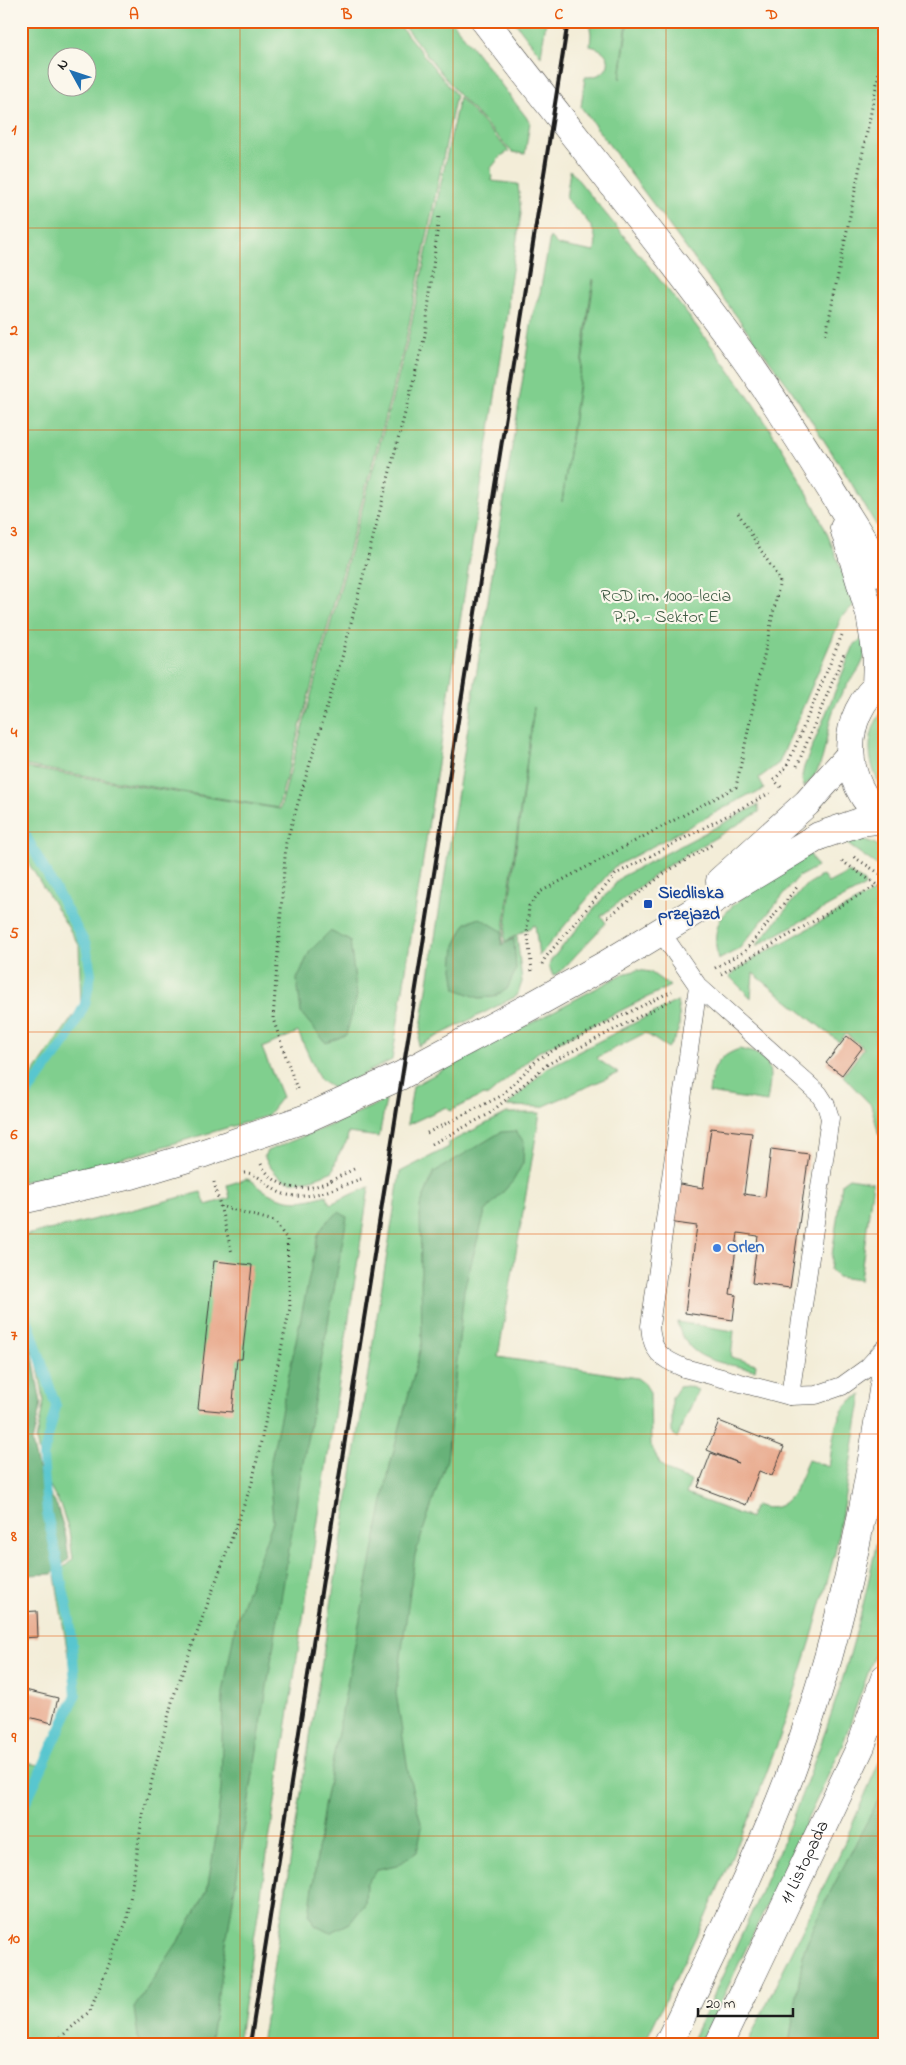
<svg xmlns="http://www.w3.org/2000/svg" width="906" height="2065" font-family="'Indie Flower',sans-serif">
<style>
.green{fill:#80cf8e;stroke:#4e7655;fill-rule:evenodd}
.forest{fill:#68b279;stroke:#42674a}
.lines{fill:none;stroke-linecap:round;stroke-linejoin:round}
.stream{stroke:#58c6cf;stroke-width:10}
.building{fill:#e9ab8f}
.lane-casing{stroke:#3c3b38;stroke-width:19}
.street-casing{stroke:#3c3b38;stroke-width:29}
.secondary-casing{stroke:#3c3b38;stroke-width:29}
.primary-casing{stroke:#3c3b38;stroke-width:29}
.path{stroke:#3c3b38;stroke-width:3;stroke-dasharray:1 4;stroke-linecap:butt}
.lane{stroke:#fff;stroke-width:18}
.street{stroke:#fff;stroke-width:28}
.secondary{stroke:#fff;stroke-width:28}
.primary{stroke:#fff;stroke-width:28}
.rail{stroke:#1c1c1c;stroke-width:4}
.grid{fill:none;stroke:#e8590c;stroke-width:1;stroke-opacity:0.55}
.transit-dot{fill:#1a4fb4;stroke:#fbf7ec;stroke-width:2}
.shop-dot{fill:#3f7fe0;stroke:#fbf7ec;stroke-width:2}
.labels{text-anchor:middle;dominant-baseline:central;stroke-width:4.5;stroke-linejoin:round;paint-order:stroke}
.park-label{font-size:18px;fill:#3f5b44;stroke:#fbf7ec}
.transit-label{font-size:18px;font-weight:bold;fill:#164399;stroke:#fbf7ec;text-anchor:start}
.shop-label{font-size:18px;font-weight:bold;fill:#366cbe;stroke:#fbf7ec;text-anchor:start}
.street-label{font-size:18px;fill:#1c1c1c;stroke:#fbf7ec}
.neatline{fill:none;stroke:#e8590c;stroke-width:2}
.grid-label{font-size:16px;text-anchor:middle;font-weight:bold;fill:#e8590c}
</style>
<rect width="100%" height="100%" fill="#fbf7ec"/>
<filter id="ink" filterUnits="userSpaceOnUse"><feTurbulence type="fractalNoise" baseFrequency=".02" numOctaves="2"/><feDisplacementMap in="SourceGraphic" scale="10" xChannelSelector="R" yChannelSelector="G"/><feConvolveMatrix kernelMatrix="1 2 1 2 8 2 1 2 1" color-interpolation-filters="sRGB"/></filter>
<filter id="wash" filterUnits="userSpaceOnUse"><feTurbulence type="fractalNoise" baseFrequency=".0096" numOctaves="4" result="noise"/><feDisplacementMap in="SourceGraphic" scale="20" xChannelSelector="R" yChannelSelector="G"/><feGaussianBlur stdDeviation="1.12" result="paint"/><feColorMatrix in="noise" values="0 0 0 0 0 0 0 0 0 0 0 0 0 0 0 0 0 1.4 0 .05"/><feComposite in="paint" operator="in"/></filter>
<g filter="url(#wash)">
<rect width="100%" height="100%" fill="#f3edd8"/>
<g class="green">
<path d="M21 21H396L456 95 405 344 278 808 21 765ZM58 58H88V88H58Z"/>
<path d="M400 21H452L530 122 525 154 512 152 458 94Z"/>
<path d="M514 21H546L541 56Z"/>
<path d="M589 21H627L620 79 628 21H885V540L847 476 790 388 581 107 585 77C612 78 618 52 590 46L591 34Z"/>
<path d="M459 97 509 151 501 156 491 168 492 181 518 184 521 214 509 289 508 313 392 1060 334 1089 320 1080 298 1032 262 1048 282 1097 267 1116 114 1161 21 1182V1091L81 1005 79 945 21 851V767L280 809 407 344Z"/>
<path d="M570 170C653 273 748 379 809 496 828 531 841 568 854 605L842 616 779 763 759 778 764 789 753 795 750 794 614 867 539 956 535 925 504 942 534 707 502 944 517 936 522 982 517 996 418 1046 533 313 540 293 550 237 558 245 594 252C602 230 580 213 566 199ZM593 279 594 280 562 502Z"/>
<path d="M865 636C865 645 866 655 862 663 859 671 852 678 847 685 842 693 837 701 834 709 823 736 829 768 803 787L802 776 804 767 854 645Z"/>
<path d="M885 708V793C867 767 863 733 885 708Z"/>
<path d="M758 805 759 812 664 868 601 916 606 923 561 971 553 976 549 966 551 960 621 877Z"/>
<path d="M840 839C857 839 873 838 885 852V871Z"/>
<path d="M810 854 817 867 798 877 739 949 718 960C716 949 714 936 718 925 727 900 787 870 810 854Z"/>
<path d="M849 872 864 882 865 886 756 946 805 886 823 875 828 883Z"/>
<path d="M877 890 885 897V1114L879 1135 871 1105 843 1076 864 1048 846 1034 839 1042 753 973 751 998 729 976 757 957Z"/>
<path d="M638 970 650 972 670 986 538 1052 488 1096 483 1095 450 1111 446 1107 407 1125 413 1086 623 974Z"/>
<path d="M677 1001C681 1022 681 1032 668 1048L645 1033 596 1058 618 1073 542 1107 507 1106 547 1068Z"/>
<path d="M739 1049C775 1055 772 1071 767 1102L709 1093C712 1069 715 1058 739 1049Z"/>
<path d="M386 1100 379 1137 348 1133 347 1141 337 1157 333 1171C302 1184 281 1191 264 1156L267 1151 331 1125Z"/>
<path d="M507 1113H540L498 1357 637 1378 645 1384 650 1392 651 1445 660 1464 671 1473 691 1481 686 1494 750 1518 755 1505C790 1518 797 1484 808 1460L829 1467C833 1443 833 1404 862 1395L835 1553 811 1640 781 1734 753 1809 705 1918 644 2044H261L400 1172 449 1147 448 1143Z"/>
<path d="M849 1178 873 1182 860 1280 837 1277 830 1270 842 1183Z"/>
<path d="M246 1179C254 1180 256 1185 262 1189 284 1204 302 1203 326 1195L330 1204 369 1187 238 2044H21V1763L43 1765 74 1692 55 1575 73 1559 69 1531 61 1507 43 1473 36 1440 44 1401 34 1343 21 1307V1236L76 1224 201 1192 206 1205 230 1198 227 1185Z"/>
<path d="M677 1322 734 1331 731 1357 756 1364 755 1370C720 1362 687 1362 677 1322Z"/>
<path d="M688 1386 698 1390 677 1438 672 1433V1398L679 1387Z"/>
<path d="M885 1499V1621L873 1659 842 1746 716 2012 700 2044H690C751 1917 811 1789 850 1654 865 1603 875 1551 885 1499Z"/>
<path d="M885 1748V2044H747L840 1853Z"/>
</g>
<g class="forest">
<path d="M480 918 502 931 501 945 514 939 516 970 507 989 494 997 479 998 456 989 453 969 455 945 466 923Z"/>
<path d="M330 931 350 941 357 996 346 1035 326 1043 301 1013 297 979 310 951Z"/>
<path d="M516 1131 524 1142 523 1163 513 1181 485 1212 464 1290 447 1459 415 1555 396 1693 409 1776 422 1827 417 1852 398 1865 378 1869 366 1884 365 1904 350 1923 330 1933 316 1926 309 1915 323 1812 348 1680 390 1465 422 1343 420 1206 434 1172 501 1132Z"/>
<path d="M339 1212 347 1217 301 1474 210 2044H139L134 2008 185 1931 207 1890 216 1837 221 1788 223 1693 236 1622 273 1521 269 1470 318 1235 326 1222Z"/>
<path d="M21 1318 31 1345 41 1403 32 1443 40 1476 57 1506 65 1532 69 1559 52 1574 26 1575 21 1571Z"/>
<path d="M885 1787V2044H789L804 1950 824 1904Z"/>
</g>
<g class="lines">
<g class="stream">
<path d="M21 827 86 945 91 974 85 1004 67 1040 21 1102"/>
<path d="M21 1300 56 1406 43 1457 47 1513 70 1621 76 1695 21 1813"/>
</g>
</g>
<g id="blocks">
<g class="building">
<path d="M847 1036 862 1048 842 1075 826 1063Z"/>
<path d="M711 1128 752 1133 744 1194 765 1197 771 1149 809 1154 790 1288 752 1283 758 1236 738 1233 730 1294 736 1295 733 1320 685 1313 697 1226 668 1222 674 1183 703 1188Z"/>
<path d="M214 1261 252 1265 242 1359H237L232 1412 198 1409Z"/>
<path d="M719 1421 784 1447 772 1476 759 1471 746 1505 698 1487 711 1453 739 1463 707 1450Z"/>
<path d="M37 1611 38 1637 21 1638V1612Z"/>
<path d="M21 1689 58 1698 52 1723 21 1715Z"/>
</g>
</g>
</g>
<g filter="url(#ink)">
<use href="#blocks" fill-opacity="0" stroke="#3c3b38" stroke-width="1"/>
<g class="lines">
<g class="lane-casing">
<g id="lane">
<path d="M661 932 698 986 819 1094 826 1105 830 1118 790 1396"/>
<path d="M698 986 650 1326C652 1352 660 1358 684 1368L790 1396 816 1395 842 1386 867 1368 885 1348"/>
</g>
</g>
<g class="street-casing">
<g id="street">
<path id="s1" d="M719 2044 861 1746 885 1678"/>
</g>
</g>
<g class="secondary-casing">
<g id="secondary">
<path d="M720 881 807 803 849 756"/>
<path d="M21 1200 131 1175 204 1153 307 1118 400 1076 535 1004 607 964 819 836 860 822 883 819"/>
</g>
</g>
<g class="primary-casing">
<g id="primary">
<path d="M485 21C570 132 659 240 741 353 793 425 837 501 885 575"/>
<path d="M844 528 870 614 877 657 876 686"/>
<path d="M885 679C837 715 840 784 885 820"/>
<path d="M668 2044C711 1956 754 1869 789 1778 838 1646 865 1516 885 1377"/>
</g>
</g>
<g class="path">
<path d="M826 334 885 43"/>
<path d="M797 766 845 652"/>
<path d="M781 787 774 780 787 766 842 635"/>
<path d="M854 857 885 877"/>
<path d="M842 861 877 885 885 888"/>
<path d="M608 917 666 872 713 844"/>
<path d="M542 964 545 958 616 874 772 792"/>
<path d="M715 968 745 951 798 886"/>
<path d="M532 971 527 929 529 906 540 892 736 787 780 581 738 513"/>
<path d="M721 974 877 885"/>
<path d="M297 1089 273 1019 286 843 343 654 425 335 439 216"/>
<path d="M427 1133 501 1096 538 1059 557 1048 672 991"/>
<path d="M432 1144 489 1114 548 1064 671 1000"/>
<path d="M261 1164C265 1172 272 1179 280 1183 307 1197 331 1180 356 1168"/>
<path d="M244 1173C259 1172 268 1188 281 1193 307 1203 336 1187 361 1179"/>
<path d="M214 1182 232 1253"/>
<path d="M53 2044 90 2011 127 1920 142 1819 173 1698 252 1483 290 1308 287 1239 274 1221 220 1206"/>
</g>
<use href="#lane" class="lane"/>
<use href="#street" class="street"/>
<use href="#secondary" class="secondary"/>
<use href="#primary" class="primary"/>
<path class="rail" d="M250 2044 568 21"/>
</g>
</g>
<path class="grid" d="M240 21V2044M453 21V2044M666 21V2044M21 228H885M21 430H885M21 630H885M21 832H885M21 1032H885M21 1234H885M21 1434H885M21 1636H885M21 1836H885"/>
<rect class="transit-dot" x="643" y="899" width="10" height="10" rx="2.5"/>
<circle class="shop-dot" cx="717" cy="1248" r="5"/>
<g class="labels">
<g class="park-label">
<text x="666" y="597">ROD im. 1000-lecia<tspan x="666" dy="21">P.P. - Sektor E</tspan></text>
</g>
<g class="transit-label">
<text x="658" y="894">Siedliska<tspan x="658" dy="21">przejazd</tspan></text>
</g>
<g class="shop-label">
<text x="727" y="1248">Orlen</text>
</g>
<g class="street-label">
<text stroke="none"><textPath href="#s1" startOffset="201">11 Listopada</textPath></text>
</g>
</g>
<rect width="906" height="2065" fill="none" stroke="#fbf7ec" stroke-width="55"/>
<g transform="translate(72 72) rotate(310)"><circle r="24" fill="#fbf7ec" stroke="#a29f99"/>
<path d="M0-4L9 19L0 12L-9 19Z" fill="#1f6fb2"/>
<text y="-8" font-size="14" font-weight="bold" text-anchor="middle" fill="#1c1c1c">N</text>
</g>
<path d="M698 2008v8h95v-8" fill="none" stroke="#1c1c1c" stroke-width="2.5"/>
<text x="706" y="2008" font-size="15" fill="#1c1c1c" stroke="#fbf7ec" stroke-width="4" paint-order="stroke">20 m</text>
<rect x="28" y="28" width="850" height="2010" class="neatline"/>
<g class="grid-label">
<text x="134" y="19">A</text>
<text x="347" y="19">B</text>
<text x="559" y="19">C</text>
<text x="772" y="19">D</text>
<text x="14" y="134">1</text>
<text x="14" y="335">2</text>
<text x="14" y="536">3</text>
<text x="14" y="737">4</text>
<text x="14" y="938">5</text>
<text x="14" y="1139">6</text>
<text x="14" y="1340">7</text>
<text x="14" y="1541">8</text>
<text x="14" y="1742">9</text>
<text x="14" y="1943">10</text>
</g>
</svg>
